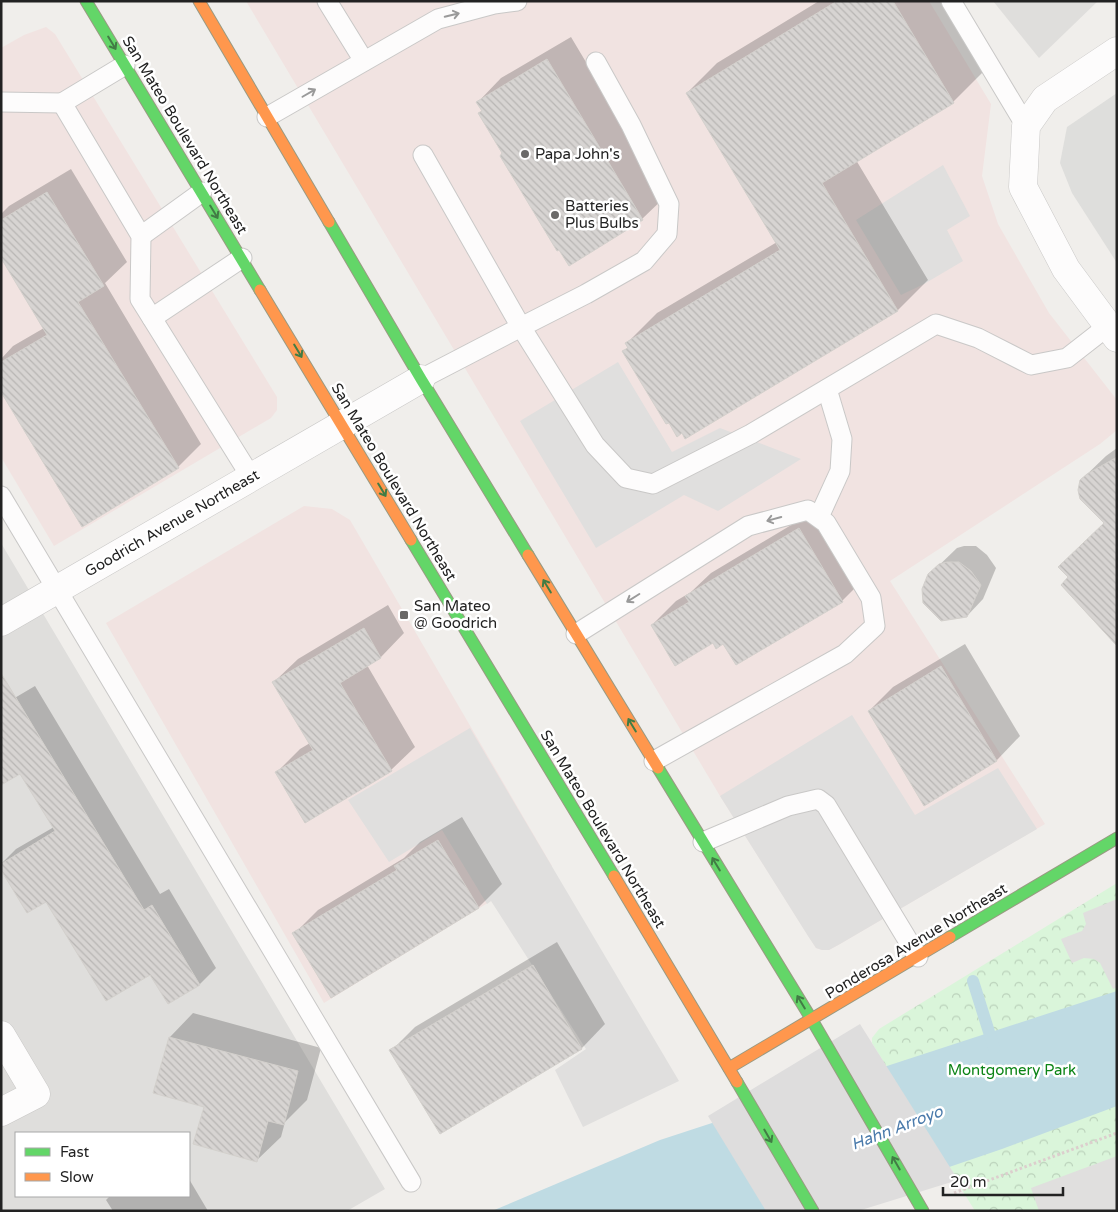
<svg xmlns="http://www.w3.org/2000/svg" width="1118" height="1212" font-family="'Varela Round',sans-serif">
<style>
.residential{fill:#dfdedc;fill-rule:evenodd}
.commercial{fill:#f1e3e1}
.religious{fill:#dededc}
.park{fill:url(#park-crowns)}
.parking{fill:#e0dfde}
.water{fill:#bfdbe3}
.pier{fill:#dedddd}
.shadow{fill:#0003}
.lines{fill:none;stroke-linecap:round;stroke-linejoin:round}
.stream{stroke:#bfdbe3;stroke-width:12}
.building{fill:url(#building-back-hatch);stroke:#d3d0cc}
.lane-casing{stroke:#c9c8c7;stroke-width:21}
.street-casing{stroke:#c9c8c7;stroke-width:29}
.fast-casing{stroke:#999a82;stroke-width:13}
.slow-casing{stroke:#999a82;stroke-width:13}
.path{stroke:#dccecd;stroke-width:3;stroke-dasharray:2.5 2.5;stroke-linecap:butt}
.lane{stroke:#fdfcfc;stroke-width:19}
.street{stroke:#fdfcfc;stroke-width:28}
.fast{stroke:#63d668;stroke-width:11}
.slow{stroke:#ff974d;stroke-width:11}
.oneway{stroke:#9a9a9a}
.oneway2{stroke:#427c45}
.poi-dot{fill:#6a6968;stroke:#fff;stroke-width:2}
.labels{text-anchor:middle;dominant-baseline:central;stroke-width:5;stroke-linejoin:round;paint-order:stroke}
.street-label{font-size:15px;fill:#222;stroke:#fff}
.poi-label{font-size:15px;fill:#222;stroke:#fff;text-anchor:start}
.park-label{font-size:15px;fill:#0c8416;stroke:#fff}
.water-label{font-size:16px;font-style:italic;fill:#4a7aab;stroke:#fff}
</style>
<defs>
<pattern id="park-crowns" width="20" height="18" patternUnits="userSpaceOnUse" patternTransform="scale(1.25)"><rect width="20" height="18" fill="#daf5da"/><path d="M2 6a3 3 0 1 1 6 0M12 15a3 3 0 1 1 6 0" fill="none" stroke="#bbd2bb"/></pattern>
<pattern id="building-back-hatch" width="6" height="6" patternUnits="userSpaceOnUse" patternTransform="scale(1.25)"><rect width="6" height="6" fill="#d7d4d2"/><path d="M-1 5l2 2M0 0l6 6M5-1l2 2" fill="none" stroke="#b8b6b4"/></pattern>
</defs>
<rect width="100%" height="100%" fill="#f0eeeb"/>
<g class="residential">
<path d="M993 1H1098L1039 58Z"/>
<path d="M1 543 385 1189 347 1211H1ZM16 1133H189V1196H16Z"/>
</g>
<g class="commercial">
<path d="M246 1H929L991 104 982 176 998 224 1049 313 1117 400V430L1100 444 890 581 1045 824 840 944 829 950H822L816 948 720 796Z"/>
<path d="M46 27 55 34 277 397V410L271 418 54 546 1 457V48L24 35Z"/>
<path d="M304 506 332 509 350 520 552 866 491 901 324 1003 106 623Z"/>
</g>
<path class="religious" d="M1117 93V263L1072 193 1060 163 1067 127Z"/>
<path class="park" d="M1117 883V1211H975L872 1043V1038L879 1029Z"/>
<g class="parking">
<path d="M943 165 970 216 947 230 963 261 924 284 901 295 856 220Z"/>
<path d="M618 362 672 452 720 428 801 459 718 511 684 495 596 548 520 421Z"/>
<path d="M852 715 915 815 998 768 1037 829 840 944 829 950H822L816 948 808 936 720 796Z"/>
<path d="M470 728 679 1081 583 1127 555 1070 586 1049 491 901 487 904 442 830 389 862 348 800Z"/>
<path d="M1117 899V987L1113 989 1100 963 1094 959 1084 958 1072 963 1061 939 1082 931 1086 924 1083 913Z"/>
<path d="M1117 1156V1211H1039L1031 1188Z"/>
</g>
<path class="water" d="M1117 991V1106L1002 1149 820 1211H492L660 1140Z"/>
<path class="pier" d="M860 1024 958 1180 858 1211H766L708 1116Z"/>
<g class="shadow">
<path d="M819 1H940L983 72 953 102 856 160 928 280 898 310 624 351 628 347 627 343 657 313 777 242 687 93 717 63Z"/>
<path d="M571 37 666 196 642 219 503 153 479 113 483 110 478 102 501 78Z"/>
<path d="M71 169 127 262 105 283 201 444 178 467 1 389V359L13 346 44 328 1 256V214L9 206Z"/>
<path d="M1117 448V644L1069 577 1105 523 1081 480 1106 456Z"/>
<path d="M823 506 866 577 842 601 736 664 724 642H713L652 625 676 601 691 592 711 573Z"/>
<path d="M964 546H976L987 555 996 568 983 599 967 616 929 575 957 548Z"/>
<path d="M388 605 404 633 381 657 367 665 415 747 391 770 276 773 300 749 310 743 274 682 298 659Z"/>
<path d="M965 644 1020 736 997 760 924 804 869 711 893 687Z"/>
<path d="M35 686 160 894 169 889 216 968 200 984 168 1003 150 973 46 900 1 864 16 849 54 827 1 706Z"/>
<path d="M462 817 502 884 479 907 332 996 294 934 318 910 404 858 420 842Z"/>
<path d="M557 942 605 1024 582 1048 440 1132 391 1051 415 1027Z"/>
<path d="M193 1013 321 1048 307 1100 285 1122 281 1137 257 1160 205 1106 155 1092 170 1037Z"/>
<path d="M189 1179 208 1211H113L106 1200 110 1196H189Z"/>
</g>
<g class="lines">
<path class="stream" d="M973 981 994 1048"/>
</g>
<g class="building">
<path d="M837 1H893L954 103 822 183 898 311 685 439 682 433 677 437 669 423 666 424 622 351 628 348 625 343 780 250 686 93Z"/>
<path d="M547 59 643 220 569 266 559 250 557 251 500 156 502 153 478 113 482 111 476 102Z"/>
<path d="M47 192 104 286 78 302 179 468 82 527 1 392V362L47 335 1 258V220Z"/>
<path d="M1117 457V646L1061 585 1068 577 1058 567 1104 523 1080 499 1078 490 1080 480 1087 474Z"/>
<path d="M799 528 843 602 736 665 723 644 716 649 713 643 675 666 651 625 689 602 685 596Z"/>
<path d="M947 562H959L971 571 981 585 967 617 941 621 923 603 922 589 928 574 939 564Z"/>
<path d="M364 628 381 658 340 683 392 771 305 823 275 772 313 750 272 682Z"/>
<path d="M941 666 997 761 924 806 868 711Z"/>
<path d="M1 673 144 910 152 905 200 985 168 1004 150 975 106 1001 46 902 27 913 1 870V864L55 831 20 774 1 785Z"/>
<path d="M438 840 479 908 331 998 292 933 397 870 394 866Z"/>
<path d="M533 965 582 1049 440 1134 389 1050Z"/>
<path d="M169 1037 298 1071 284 1125 268 1121 257 1162 193 1144 204 1107 153 1093Z"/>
</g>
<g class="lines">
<g class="lane-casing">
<g id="lane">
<path d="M327 1 364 61"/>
<path d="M951 1 1026 126"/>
<path d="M596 62 631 125 669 204 667 234 644 261 586 294 521 327 595 445 626 478 653 484 751 434 936 324 978 338 1031 365 1067 358 1108 326"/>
<path d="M125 65 62 103 141 236 140 299 251 477"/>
<path d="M1 102 62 103"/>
<path d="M267 117 438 19 494 4 517 1"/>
<path d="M141 236 202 192"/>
<path d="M152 318 242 258"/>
<path d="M421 379 521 327 423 155"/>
<path d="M1 496 411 1182"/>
<path d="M819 517 840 471 842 439 827 389"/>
<path d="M576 634 748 526 808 510 826 523 871 598 875 626 845 654 654 761"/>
<path d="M703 842 788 806 818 799 826 805 918 957"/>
</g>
</g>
<g class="street-casing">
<g id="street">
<path d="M1117 51 1045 99 1026 126 1023 187 1066 269 1117 338"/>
<path d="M1 622 421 379"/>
<path d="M1 1035 36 1094 1 1112"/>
</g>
</g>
<g class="fast-casing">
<g id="fast">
<path d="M86 1 260 290"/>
<path d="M329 222 421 379 528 555"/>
<path d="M411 540 614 876"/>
<path d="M658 768 812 1020 923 1211"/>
<path d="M950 937 1117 838"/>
<path d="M737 1082 813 1211"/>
</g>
</g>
<g class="slow-casing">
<g id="slow">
<path d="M199 1 329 222"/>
<path d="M260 290 411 540"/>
<path d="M528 555 658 768"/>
<path d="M614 876 737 1082"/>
<path d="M729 1068 950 937"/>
</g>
</g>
<path class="path" d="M954 1193 1117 1133"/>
<use href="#lane" class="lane"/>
<use href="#street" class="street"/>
<use href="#fast" class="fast"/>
<use href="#slow" class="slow"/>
</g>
<defs><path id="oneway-shaft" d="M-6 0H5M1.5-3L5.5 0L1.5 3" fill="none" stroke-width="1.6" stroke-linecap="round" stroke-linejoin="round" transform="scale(1.25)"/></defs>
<g class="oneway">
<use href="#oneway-shaft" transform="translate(452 15) rotate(-14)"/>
<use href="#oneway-shaft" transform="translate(309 93) rotate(-30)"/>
<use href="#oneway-shaft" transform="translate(774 519) rotate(165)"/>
<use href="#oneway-shaft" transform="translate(633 598) rotate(148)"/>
</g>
<g class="oneway2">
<use href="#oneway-shaft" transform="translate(112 43) rotate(59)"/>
<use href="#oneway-shaft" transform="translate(214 212) rotate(59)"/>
<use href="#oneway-shaft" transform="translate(298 351) rotate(59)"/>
<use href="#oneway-shaft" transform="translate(382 490) rotate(59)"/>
<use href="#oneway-shaft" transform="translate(547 586) rotate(-121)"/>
<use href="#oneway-shaft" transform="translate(632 725) rotate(-121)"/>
<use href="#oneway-shaft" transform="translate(716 864) rotate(-121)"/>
<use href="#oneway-shaft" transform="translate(801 1002) rotate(-121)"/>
<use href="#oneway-shaft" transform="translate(768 1136) rotate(60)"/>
<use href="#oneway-shaft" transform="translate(896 1163) rotate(-120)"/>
</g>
<g class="poi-dot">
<circle cx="525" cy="154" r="5"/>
<circle cx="555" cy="215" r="5"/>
<rect x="399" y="610" width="10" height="10" rx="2.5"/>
</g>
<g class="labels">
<g class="street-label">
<text transform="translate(185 135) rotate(59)">San Mateo Boulevard Northeast</text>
<text transform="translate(394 482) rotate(59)">San Mateo Boulevard Northeast</text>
<text transform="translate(172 523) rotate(-30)">Goodrich Avenue Northeast</text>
<text transform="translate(603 829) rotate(59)">San Mateo Boulevard Northeast</text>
<text transform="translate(916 941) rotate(-31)">Ponderosa Avenue Northeast</text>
</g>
<g class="poi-label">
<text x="535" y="154">Papa John's</text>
<text x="565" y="206">Batteries<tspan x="565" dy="17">Plus Bulbs</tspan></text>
<text x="414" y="606">San Mateo<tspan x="414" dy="17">@ Goodrich</tspan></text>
</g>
<g class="park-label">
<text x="1012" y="1070">Montgomery Park</text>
</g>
<g class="water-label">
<text transform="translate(897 1128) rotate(-21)">Hahn Arroyo</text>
</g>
</g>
<rect width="1118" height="1212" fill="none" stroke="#222222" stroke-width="5"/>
<rect x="15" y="1132" width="175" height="65" fill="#ffffff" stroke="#a7a7a7"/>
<rect x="25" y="1148" width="25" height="8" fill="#63d668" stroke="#a7a7a7"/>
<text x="60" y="1157" font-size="15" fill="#222222">Fast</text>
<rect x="25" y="1173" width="25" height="8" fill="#ff974d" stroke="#a7a7a7"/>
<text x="60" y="1182" font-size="15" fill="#222222">Slow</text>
<path d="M943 1187v8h120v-8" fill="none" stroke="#222222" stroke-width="2.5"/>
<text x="950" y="1187" font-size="15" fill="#222222" stroke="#ffffff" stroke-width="4" paint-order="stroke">20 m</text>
</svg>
